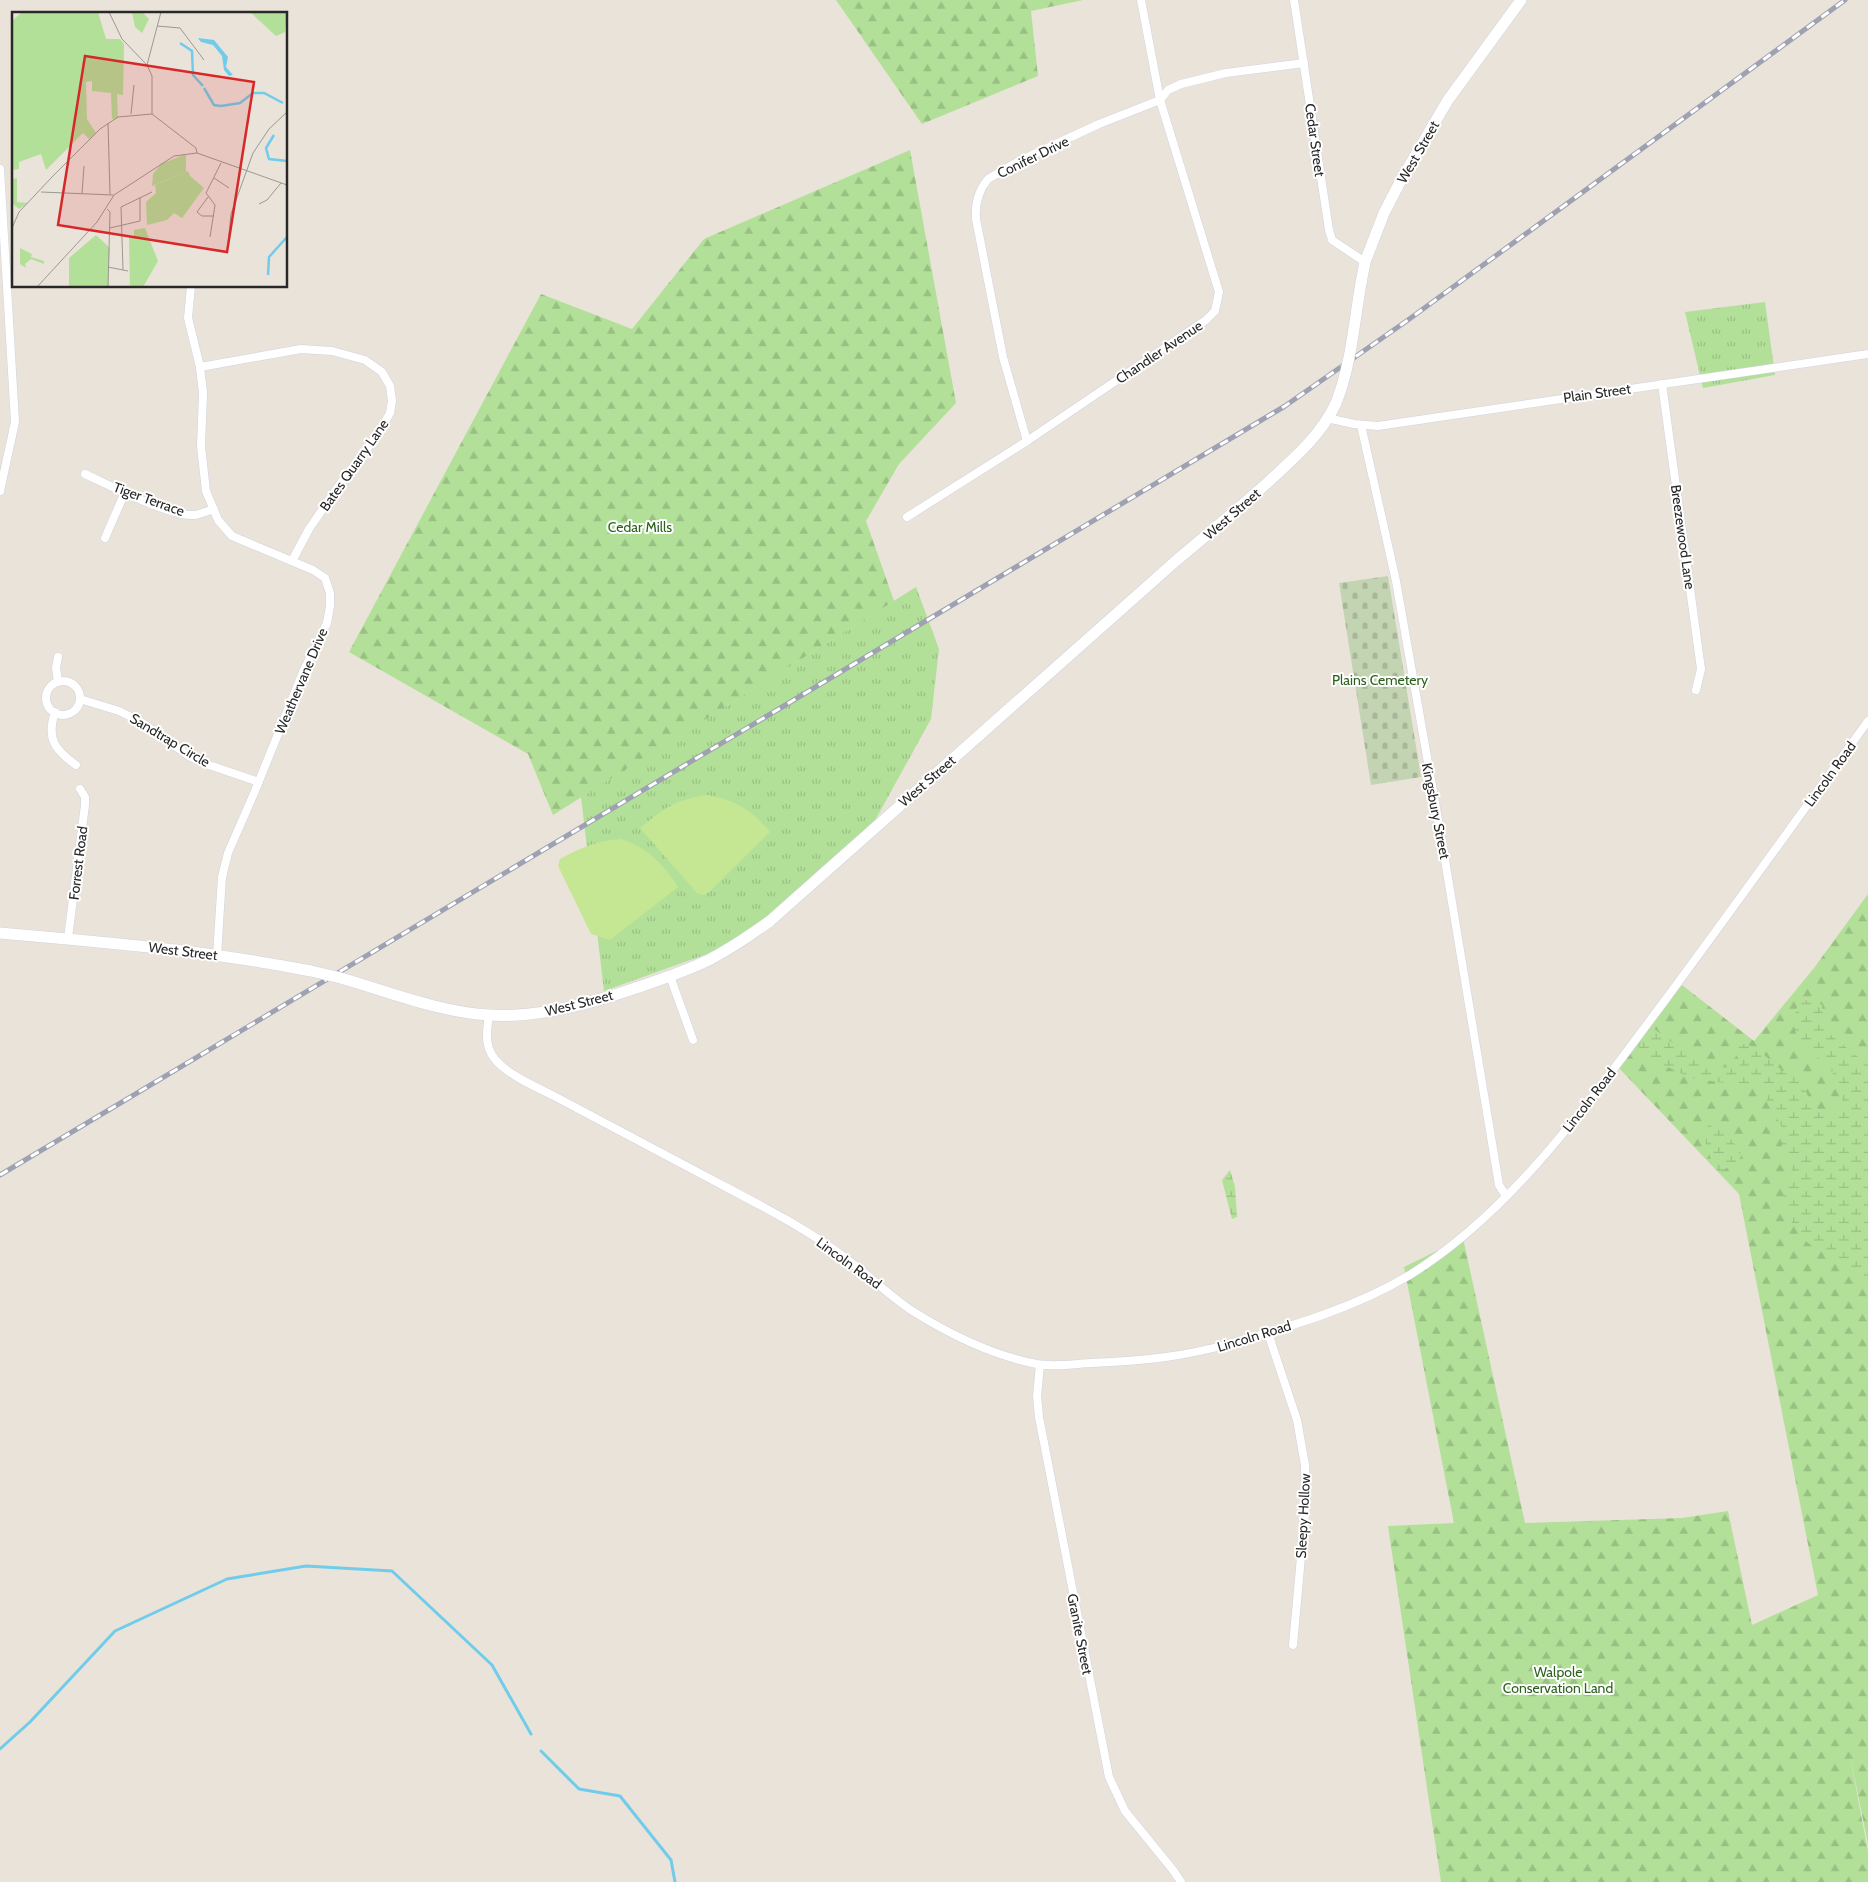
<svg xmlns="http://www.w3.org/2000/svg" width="1868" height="1882" font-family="Cabin,sans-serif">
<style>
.grass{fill:url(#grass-tufts)}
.forest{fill:url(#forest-firs)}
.wetland{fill:url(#wetland-marsh)}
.cemetery{fill:url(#cemetery-stones)}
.pitch{fill:#c5e794}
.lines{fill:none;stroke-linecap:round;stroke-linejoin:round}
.stream{stroke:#70ccea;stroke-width:3}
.minor-casing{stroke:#d0d3e1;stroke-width:9}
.secondary-casing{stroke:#d0d3e1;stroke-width:12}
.minor{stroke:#fff;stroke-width:8}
.secondary{stroke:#fff;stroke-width:11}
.rail-casing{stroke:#9da1b2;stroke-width:5}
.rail{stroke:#fff;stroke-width:3;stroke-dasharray:9;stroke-linecap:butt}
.secondary-bridge-casing{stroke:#d0d3e1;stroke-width:12;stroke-linecap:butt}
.secondary-bridge{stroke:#fff;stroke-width:11}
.labels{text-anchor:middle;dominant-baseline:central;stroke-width:4;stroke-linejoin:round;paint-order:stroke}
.street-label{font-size:14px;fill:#282828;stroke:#fff}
.park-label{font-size:14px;fill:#2c621c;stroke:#fff}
.inset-river{fill:none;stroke:#70ccea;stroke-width:2.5}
.inset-road{fill:none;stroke:#9c9893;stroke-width:1}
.view{fill:#d62828;fill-opacity:0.15;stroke:#d62828;stroke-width:2.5}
.inset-edge{fill:none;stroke:#282828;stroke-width:2.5}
</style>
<defs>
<pattern id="grass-tufts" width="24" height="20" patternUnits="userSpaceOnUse" patternTransform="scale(1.25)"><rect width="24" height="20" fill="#b2e098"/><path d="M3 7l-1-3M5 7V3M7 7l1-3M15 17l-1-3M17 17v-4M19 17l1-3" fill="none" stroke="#99c083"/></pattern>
<pattern id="forest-firs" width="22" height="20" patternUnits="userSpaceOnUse" patternTransform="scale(1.25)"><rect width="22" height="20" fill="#b2e098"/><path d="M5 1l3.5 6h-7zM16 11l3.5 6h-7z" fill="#99c083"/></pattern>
<pattern id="wetland-marsh" width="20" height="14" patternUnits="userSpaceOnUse" patternTransform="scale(1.25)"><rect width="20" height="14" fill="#b2e098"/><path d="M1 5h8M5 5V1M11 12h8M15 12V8" fill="none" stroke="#99c083"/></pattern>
<pattern id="cemetery-stones" width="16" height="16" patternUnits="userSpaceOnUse" patternTransform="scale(1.25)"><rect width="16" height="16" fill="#c3d4b2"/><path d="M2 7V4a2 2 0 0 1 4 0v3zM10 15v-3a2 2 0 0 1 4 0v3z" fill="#a8b699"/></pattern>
</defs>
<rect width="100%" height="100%" fill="#eae3da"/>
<g class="grass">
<path d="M1765 302 1775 375 1703 388 1685 312Z"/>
<path d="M916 587 939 649 931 719 862 844 767 925 707 954 604 991 581 797Z"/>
</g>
<g class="forest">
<path d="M836 0H1083L1031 11 1038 76 922 124Z"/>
<path d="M910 150 956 403 899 464 866 521 894 601 553 815 528 754 349 652 541 294 632 329 704 239Z"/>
<path d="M1868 894V1844L1848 1746 1868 1851V1882H1441L1388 1526 1454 1523 1404 1267 1463 1238 1525 1523 1682 1518 1728 1511 1752 1625 1818 1595 1739 1194 1617 1066 1682 985 1754 1041 1814 968Z"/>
</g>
<g class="wetland">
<path d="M1807 1000 1815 1001 1822 1005 1823 1022 1831 1035 1868 1065V1280L1855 1277 1820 1249H1816L1803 1239 1794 1224 1787 1219 1784 1196 1792 1169 1782 1151V1127L1768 1105 1764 1089 1752 1084H1732L1691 1078 1644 1056 1639 1048 1644 1029 1653 1028 1705 1068 1739 1067 1741 1063 1733 1050 1736 1045C1753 1039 1770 1062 1783 1071 1788 1075 1795 1077 1801 1079 1807 1096 1815 1117 1836 1114 1849 1091 1839 1100 1834 1084 1833 1079 1833 1072 1832 1067 1804 1049 1787 1041 1798 1003Z"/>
<path d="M1711 1122 1720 1125 1740 1151 1741 1156 1739 1160 1722 1171H1717C1710 1157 1698 1134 1711 1122Z"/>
<path d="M1230 1170 1235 1187 1237 1217 1232 1219 1222 1180Z"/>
</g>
<path class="cemetery" d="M1388 576 1421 777 1371 785 1339 583Z"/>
<g class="pitch">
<path d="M708 795C735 800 752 810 770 832L709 892 703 895 697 893 640 828C664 808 677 799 708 795Z"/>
<path d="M621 839C648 848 663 864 678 887L610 940 591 934 558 866 560 859C582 847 596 841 621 839Z"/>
</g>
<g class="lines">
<g class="stream">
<path d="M0 1749 30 1722 115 1631 227 1579 306 1566 392 1571 492 1665 531 1734"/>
<path d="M541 1751 579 1789 620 1796 671 1860 675 1882"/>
</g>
<g class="minor-casing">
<g id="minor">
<path d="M1294 0 1329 230 1332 240 1365 262"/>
<path d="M0 169 15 422 0 491"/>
<path d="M191 286 188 318 200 367 203 393 201 446 206 491 218 520 232 536 313 570 325 578 330 593V606L327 623 303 672 255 791 228 853 222 877 217 955"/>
<path d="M200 367 301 349 332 351 365 360 382 372 390 386 392 401 390 413 379 433 340 484 309 529 292 561"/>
<path d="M1662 384 1701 669 1696 690"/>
<path d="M1327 418 1354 424 1378 426 1868 354"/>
<path d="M1361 425 1396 581 1442 842 1499 1185 1506 1196"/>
<path d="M1027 441 1003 357 976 219C975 205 978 191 988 179L1019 161 1099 124 1160 100 1168 90 1181 84 1226 73 1304 63"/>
<path d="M85 474C109 485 171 517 195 515 201 514 208 511 214 509"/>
<path d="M907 517 1027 441 1206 320 1215 311 1219 292 1160 100 1141 0"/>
<path d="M105 538 125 492"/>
<path d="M58 657 56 667 58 682"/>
<circle cx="63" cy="698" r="17"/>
<path d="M80 699 119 711 141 722 189 756 209 765 259 782"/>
<path d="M55 712C46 739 55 750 76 765"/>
<path d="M68 938 85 805V797L80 789"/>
<path d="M670 976 693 1040"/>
<path d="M489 1015C487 1030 484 1045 494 1058 506 1074 536 1087 554 1096 604 1123 655 1149 705 1176 752 1201 801 1225 844 1257 868 1274 889 1296 914 1312 951 1335 995 1356 1037 1364 1055 1367 1074 1364 1091 1363 1141 1361 1184 1357 1232 1343 1292 1326 1354 1308 1408 1276 1512 1213 1591 1099 1663 1003 1732 910 1800 815 1868 721"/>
<path d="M1268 1333 1297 1420 1305 1465 1306 1502 1293 1645"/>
<path d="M1040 1365 1037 1396 1039 1417 1109 1777 1125 1811 1173 1870 1181 1882"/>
</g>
</g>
<g class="secondary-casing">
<g id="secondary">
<path d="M1361 283 1365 262 1384 213 1401 180 1448 100 1521 0"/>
<path d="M0 933C104 942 209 951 311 971"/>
<path d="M341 978C389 992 439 1012 489 1015 548 1019 615 996 670 976 685 970 701 965 716 956 734 946 752 934 770 921L1178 559C1208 534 1237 510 1266 484 1292 460 1321 436 1336 403"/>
</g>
</g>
<use href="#minor" class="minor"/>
<use href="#secondary" class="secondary"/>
<g class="rail-casing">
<path id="rail" d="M0 1175 1285 406 1408 320 1845 0"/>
</g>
<use href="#rail" class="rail"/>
<g class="secondary-bridge-casing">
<g id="secondary-bridge">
<path d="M1336 403C1351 366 1354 323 1361 283"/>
<path d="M311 971 341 978"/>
</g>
</g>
<use href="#secondary-bridge" class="secondary-bridge"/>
</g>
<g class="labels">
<g class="street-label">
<text transform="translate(1315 140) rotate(82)">Cedar Street</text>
<text transform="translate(1418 152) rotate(-60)">West Street</text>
<text transform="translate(1033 157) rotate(-26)">Conifer Drive</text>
<text transform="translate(1159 352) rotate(-34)">Chandler Avenue</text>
<text transform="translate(1597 393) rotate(-8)">Plain Street</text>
<text transform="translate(354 465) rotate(-55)">Bates Quarry Lane</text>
<text transform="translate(149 499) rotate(20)">Tiger Terrace</text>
<text transform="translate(1232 514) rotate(-41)">West Street</text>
<text transform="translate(1683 537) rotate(82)">Breezewood Lane</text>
<text transform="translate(301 681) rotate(-67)">Weathervane Drive</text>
<text transform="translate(170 740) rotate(31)">Sandtrap Circle</text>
<text transform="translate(1830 774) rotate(-54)">Lincoln Road</text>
<text transform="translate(927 781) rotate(-41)">West Street</text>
<text transform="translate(1436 811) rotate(79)">Kingsbury Street</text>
<text transform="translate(78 863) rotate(-83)">Forrest Road</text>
<text transform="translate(183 951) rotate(7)">West Street</text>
<text transform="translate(579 1003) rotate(-14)">West Street</text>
<text transform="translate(1589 1100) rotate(-52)">Lincoln Road</text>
<text transform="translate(849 1263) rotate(36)">Lincoln Road</text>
<text transform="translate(1254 1336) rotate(-17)">Lincoln Road</text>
<text transform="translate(1303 1516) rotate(-87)">Sleepy Hollow</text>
<text transform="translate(1080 1634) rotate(79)">Granite Street</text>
</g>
<g class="park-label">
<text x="640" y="527">Cedar Mills</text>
<text x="1380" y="680">Plains Cemetery</text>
<text x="1558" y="1672">Walpole<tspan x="1558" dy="16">Conservation Land</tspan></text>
</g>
</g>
<g transform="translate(12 12)">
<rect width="275" height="275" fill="#eae3da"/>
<path d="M174 142V160L140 174 141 162 149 152Z" fill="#b2e098"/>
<path d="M10 0H86L94 27H108L112 32 111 83 105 82 106 106 100 107 99 81 80 79V69L74 70 75 107 84 121 77 127 71 121 34 158 29 142 7 150V157L0 158V9ZM130 0 137 7 130 21 123 15 120 1ZM238 0H275L273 20 264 24ZM176 159 178 164 192 176 170 206 162 201 155 208 135 213 134 190 144 181 143 173ZM5 166V190L16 191 7 197 0 191V167ZM133 216 146 249 131 275H118L117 225 122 224V218ZM84 223 98 236 96 275H57V246Z" fill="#b2e098"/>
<path d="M0 54 27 57 34 63 25 60 5 63ZM39 65 49 66 52 69 54 66 57 67 65 85 64 98 71 105V116L81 121 80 124 65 113V124L59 110 23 99 42 91V71ZM8 236 20 242 19 245 32 249V252L19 247 13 252 14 256 8 252Z" fill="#b2e098"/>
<path d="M186 26 202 28 216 45 214 55 221 63 217 64 212 58 210 44 201 33 189 30Z" fill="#70ccea"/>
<path class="inset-river" d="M168 31 180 39 181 63 191 74M192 76 202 93 209 94 228 91 241 81H252L271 91M262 123 254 136 257 147 275 149M256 263 257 245 275 225"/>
<path class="inset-road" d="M97 0 110 27 135 53M145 14 168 16 192 48M119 102 122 73M140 102V64L135 53 149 0M96 111 98 182M202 166 217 176M29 180 101 183M70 182 72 154M196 185 185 200 190 204H202M247 192 255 188 269 171M95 197 98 200 96 275M0 216 7 200 40 165 88 117 106 105 140 102 184 136 185 141M98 216 128 209V186M198 225 203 193 194 181 209 151M216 232 219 202 241 141 257 117 275 100M96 255 116 259M111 258 109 195 140 180M25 275 85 210 102 183 162 144 185 141 275 173"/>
<path class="view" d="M73 44 242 70 215 240 46 213Z"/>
<rect width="275" height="275" class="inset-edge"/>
</g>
</svg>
